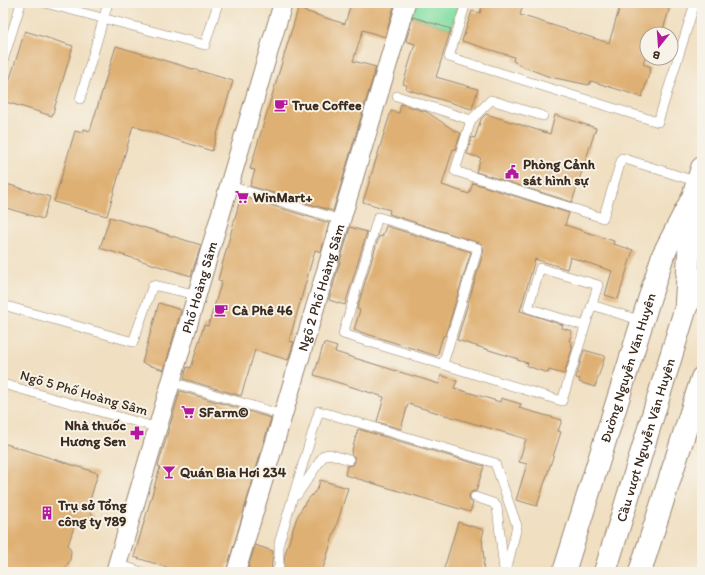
<svg xmlns="http://www.w3.org/2000/svg" width="705" height="575" font-family="Itim,sans-serif">
<style>
.green{fill:#85dfa5;stroke:#608462}
.building{fill:#dfb073}
.lines{fill:none;stroke-linecap:round;stroke-linejoin:round}
.service-casing{stroke:#968470;stroke-width:10}
.minor-casing{stroke:#968470;stroke-width:20}
.primary-casing{stroke:#968470;stroke-width:24}
.service{stroke:#fff;stroke-width:9}
.minor{stroke:#fff;stroke-width:18}
.primary{stroke:#fff;stroke-width:22}
.labels{text-anchor:middle;dominant-baseline:central;stroke-width:4;stroke-linejoin:round;paint-order:stroke}
.poi-label{font-size:14px;font-weight:bold;fill:#3b2a1e;stroke:#f7f3e8;text-anchor:start}
.street-label{font-size:14px;fill:#3b2a1e;stroke:#f7f3e8}
</style>
<rect width="100%" height="100%" fill="#f7f3e8"/>
<filter id="ink" filterUnits="userSpaceOnUse"><feTurbulence type="fractalNoise" baseFrequency=".025" numOctaves="2"/><feDisplacementMap in="SourceGraphic" scale="8" xChannelSelector="R" yChannelSelector="G"/><feConvolveMatrix kernelMatrix="1 2 1 2 8 2 1 2 1" color-interpolation-filters="sRGB"/></filter>
<filter id="wash" filterUnits="userSpaceOnUse"><feTurbulence type="fractalNoise" baseFrequency=".012" numOctaves="4" result="noise"/><feDisplacementMap in="SourceGraphic" scale="16" xChannelSelector="R" yChannelSelector="G"/><feGaussianBlur stdDeviation="0.9" result="paint"/><feColorMatrix in="noise" values="0 0 0 0 0 0 0 0 0 0 0 0 0 0 0 0 0 1.4 0 .05"/><feComposite in="paint" operator="in"/></filter>
<g filter="url(#wash)">
<rect width="100%" height="100%" fill="#f0dfc1"/>
<path class="green" d="M415 3H459L451 29 411 16Z"/>
<g id="blocks">
<g class="building">
<path d="M351 3H395L385 37 363 30 353 61 376 67 333 211 250 186 255 170 250 169 298 9 345 24Z"/>
<path d="M483 3H524L520 15 609 43 621 3H671L662 33 654 30 653 34H647V52L643 64 651 67 642 97 591 81 589 85 550 77 524 67 513 61 514 57 462 41 472 11 480 13Z"/>
<path d="M413 17 451 29 436 77 478 89 472 109 406 89 407 85 403 84 415 44 406 41Z"/>
<path d="M25 31 73 46 52 116 3 101Z"/>
<path d="M116 46 233 81 212 151 133 126 107 216 54 202 75 131 83 133 84 129 90 131Z"/>
<path d="M401 104 427 112 455 131 461 133 455 150 453 149 442 185 469 194 473 183 569 213 565 225 614 241 613 244 633 250 618 299 605 295 612 271 570 257 567 269 535 259 520 311 563 325 562 328 572 331 569 341 572 342 571 346H573L564 374 549 370 548 373 527 366 528 363 517 360 518 359 457 340 484 250 482 244 389 214 390 210 363 202 391 111 399 113Z"/>
<path d="M486 114 550 134 555 115 596 128 572 202 476 172 481 158 467 154 472 137 475 138 481 119Z"/>
<path d="M3 183 50 197 43 219 3 207Z"/>
<path d="M241 196 329 223 321 252 315 250 289 341 294 342 288 360 255 350 241 396 184 379 187 367 191 368 204 325 208 326 222 281 218 280Z"/>
<path d="M110 217 201 245 191 276 100 248Z"/>
<path d="M386 226 471 252 445 336H443L437 356 354 330 360 310 357 309 379 236 382 237Z"/>
<path d="M350 227 367 232 345 305 329 300Z"/>
<path d="M159 303 181 310 164 370 142 363Z"/>
<path d="M324 343 337 347 335 352 439 384 441 375 457 381 454 388 500 402 501 398 521 404 519 408 562 420 558 431 561 432 537 506 516 500 527 464 519 462 526 439 408 404 401 429 377 422 384 397 314 375Z"/>
<path d="M584 350 605 356 595 387 579 382 580 379 576 378Z"/>
<path d="M180 391 271 418 226 572H182L134 557 160 467 158 466Z"/>
<path d="M358 429 484 466 476 491 471 492 469 495 470 501 473 503 470 512 345 475 347 466 353 465 355 461 354 456 351 454Z"/>
<path d="M3 443 98 473 88 507 94 518 76 521 68 545 71 551 70 560 63 572H3Z"/>
<path d="M320 480 348 488 322 572H283L285 554 297 517 305 503 318 488Z"/>
<path d="M458 522 484 530 482 538 484 560 483 572H443Z"/>
<path d="M255 545 273 551 271 572H247Z"/>
</g>
</g>
</g>
<g filter="url(#ink)">
<use href="#blocks" fill-opacity="0" stroke="#968470" stroke-width="1"/>
<g class="lines">
<g class="service-casing">
<g id="service">
<path d="M45 3 205 45 218 3"/>
<path d="M466 3 449 57 658 122 695 3"/>
<path d="M3 61 21 3"/>
<path d="M397 96 471 120 491 100 543 116"/>
<path d="M80 99 108 3"/>
<path d="M471 120 455 171 603 218 622 158 698 182"/>
<path d="M230 186 341 220"/>
<path d="M3 305 133 342 153 285 198 295"/>
<path d="M592 305 642 321"/>
<path d="M443 364 478 248 378 217 343 334 562 401 598 285 540 268 528 308 585 326"/>
<path d="M172 382 283 415"/>
<path d="M3 384 158 428"/>
<path d="M297 495 324 455 330 454 349 460"/>
<path d="M475 497 493 503 497 507 504 570"/>
<path d="M117 564 142 572"/>
<path d="M277 572 279 566V543L319 411 495 463 517 526 506 572"/>
</g>
</g>
<g class="minor-casing">
<g id="minor">
<path id="s1" d="M115 572 283 3"/>
<path id="s2" d="M236 572 406 3"/>
</g>
</g>
<g class="primary-casing">
<g id="primary">
<path d="M686 302 692 206"/>
<path id="s3" d="M564 572 663 255 693 197 702 168"/>
<path id="s4" d="M605 572 686 307 702 279"/>
<path d="M640 572 702 378"/>
</g>
</g>
<use href="#service" class="service"/>
<use href="#minor" class="minor"/>
<use href="#primary" class="primary"/>
</g>
</g>
<defs>
<g id="cafe-bare" transform="scale(1.08)"><path d="M-5.5-4.5H6V0H3Q3 3.5 0 3.5H-2.5Q-5.5 3.5-5.5 0ZM3-3.2v2h1.7v-2ZM-6 4.5H4V6H-6Z" fill="#b5179e" stroke="#f7f3e8" stroke-width="2.5" paint-order="stroke"/></g>
<g id="civic-bare" transform="scale(1.08)"><path d="M-.6-6.5H3V-4.5H.6V-3L4-1V1h2V6H-6V1h2V-1L-.6-3ZM-1.2 2.5V6h2.4V2.5Z" fill="#b5179e" stroke="#f7f3e8" stroke-width="2.5" paint-order="stroke"/></g>
<g id="supermarket-bare" transform="scale(1.08)"><path d="M-6-5.5h2.5l.6 2H6L4.5 2H-2.5L-4.4-4H-6ZM-1.5 3.2a1.3 1.3 0 1 0 .1 0ZM3 3.2a1.3 1.3 0 1 0 .1 0Z" fill="#b5179e" stroke="#f7f3e8" stroke-width="2.5" paint-order="stroke"/></g>
<g id="pharmacy-bare" transform="scale(1.08)"><path d="M-2-6h4v4h4v4h-4v4h-4v-4h-4v-4h4Z" fill="#b5179e" stroke="#f7f3e8" stroke-width="2.5" paint-order="stroke"/></g>
<g id="bar-bare" transform="scale(1.08)"><path d="M-6-5H6L.8 .8V4.5H3.5V6h-7V4.5H-.8V.8Z" fill="#b5179e" stroke="#f7f3e8" stroke-width="2.5" paint-order="stroke"/></g>
<g id="building-bare" transform="scale(1.08)"><path d="M-4-6H4V6H1V3H-1V6H-4ZM-2.5-4.3h1.7v1.8h-1.7ZM.8-4.3h1.7v1.8H.8ZM-2.5-1h1.7V.8h-1.7ZM.8-1h1.7V.8H.8Z" fill="#b5179e" stroke="#f7f3e8" stroke-width="2.5" paint-order="stroke"/></g>
</defs>
<g fill-rule="evenodd">
<use href="#cafe-bare" x="281" y="105"/>
<use href="#civic-bare" x="512" y="172"/>
<use href="#supermarket-bare" x="242" y="197"/>
<use href="#cafe-bare" x="221" y="310"/>
<use href="#supermarket-bare" x="188" y="412"/>
<use href="#pharmacy-bare" x="137" y="433"/>
<use href="#bar-bare" x="169" y="472"/>
<use href="#building-bare" x="47" y="513"/>
</g>
<g class="labels">
<g class="poi-label">
<text x="292" y="105">True Coffee</text>
<text x="523" y="164">Phòng Cảnh<tspan x="523" dy="16">sát hình sự</tspan></text>
<text x="253" y="197">WinMart+</text>
<text x="232" y="310">Cà Phê 46</text>
<text x="199" y="412">SFarm©</text>
<text x="126" y="425" text-anchor="end">Nhà thuốc<tspan x="126" dy="16">Hương Sen</tspan></text>
<text x="180" y="472">Quán Bia Hơi 234</text>
<text x="58" y="505">Trụ sở Tổng<tspan x="58" dy="16">công ty 789</tspan></text>
</g>
<g class="street-label">
<text stroke="none"><textPath href="#s1" startOffset="297">Phố Hoàng Sâm</textPath></text>
<text stroke="none"><textPath href="#s2" startOffset="297">Ngõ 2 Phố Hoàng Sâm</textPath></text>
<text stroke="none"><textPath href="#s3" startOffset="214">Đường Nguyễn Văn Huyên</textPath></text>
<text transform="translate(84 393) rotate(16)">Ngõ 5 Phố Hoàng Sâm</text>
<text stroke="none"><textPath href="#s4" startOffset="138">Cầu vượt Nguyễn Văn Huyên</textPath></text>
</g>
</g>
<rect width="705" height="575" fill="none" stroke="#f7f3e8" stroke-width="16"/>
<g transform="translate(659 46) rotate(197)"><circle r="19" fill="#f7f3e8" stroke="#aca397"/>
<path d="M0-3L7 15L0 10L-7 15Z" fill="#b5179e"/>
<text y="-6" font-size="11" font-weight="bold" text-anchor="middle" fill="#3b2a1e">B</text>
</g>
</svg>
